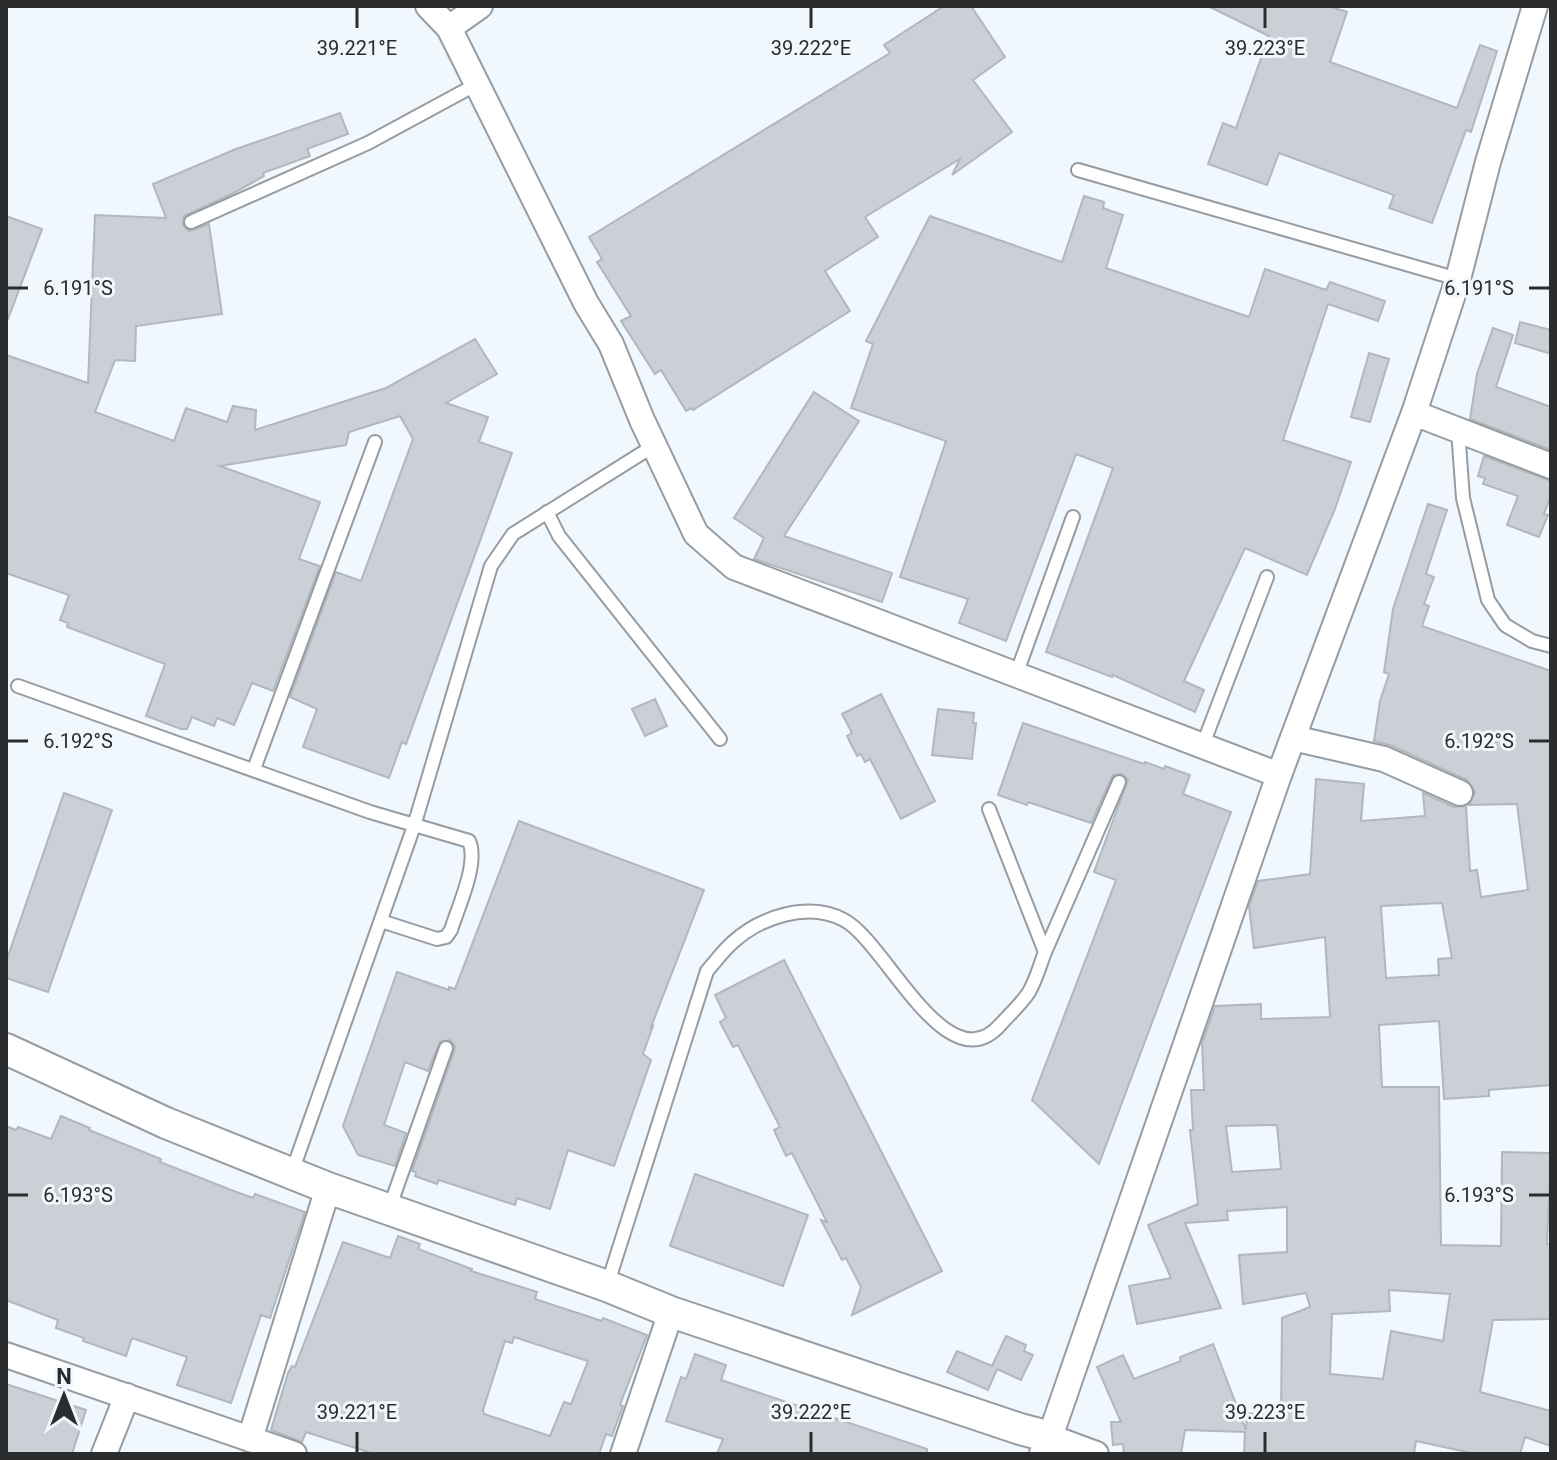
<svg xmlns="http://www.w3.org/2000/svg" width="1557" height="1460" font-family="Roboto,sans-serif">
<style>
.building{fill:#cad0d6;stroke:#b1b8bd;stroke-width:2;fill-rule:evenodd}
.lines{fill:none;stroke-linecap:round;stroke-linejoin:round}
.service-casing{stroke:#969ca2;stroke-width:16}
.minor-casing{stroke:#969ca2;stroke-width:28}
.tertiary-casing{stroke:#969ca2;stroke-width:34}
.service{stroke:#fff;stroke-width:12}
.minor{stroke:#fff;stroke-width:24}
.tertiary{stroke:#fff;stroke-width:30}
.ticks{fill:none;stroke:#2a2c2e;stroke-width:3}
.ticks-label{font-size:20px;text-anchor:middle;fill:#2a2c2e;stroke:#f0f7fd;stroke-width:6;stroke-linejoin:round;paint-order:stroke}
</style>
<rect width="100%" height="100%" fill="#f0f7fd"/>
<g class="building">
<path d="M944 6H971L1005 57 973 80 1012 132 952 175 960 159 865 217 878 237 825 271 850 311 693 410 692 408 686 411 661 370 655 374 621 321 631 316 597 262 602 259 589 237 890 53 884 45Z"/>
<path d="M1208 6H1328L1347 12 1330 62 1457 108 1480 45 1497 51 1471 132 1466 130 1432 223 1389 208 1394 195 1279 153 1267 185 1208 164 1223 123 1236 128 1269 36Z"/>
<path d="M340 113 348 134 307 149 310 156 263 173 264 176 232 194 184 216 183 225 189 231 209 224 222 314 136 326 135 361 115 360 95 412 174 441 186 408 227 422 233 406 256 410 255 430 386 388 475 339 497 374 446 403 488 417 479 442 512 453 406 744 402 742 389 778 303 747 317 709 290 697 336 572 361 581 413 439 400 416 349 432 346 445 220 466 320 502 299 559 320 566 273 691 252 683 234 725 217 718 214 726 192 717 187 729H181L146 716 165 664 67 627 68 623 60 620 69 595 6 573V355L88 383 95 215 166 218 153 184 236 149Z"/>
<path d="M1084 196 1104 202 1103 208 1123 215 1106 268 1249 317 1265 269 1326 290 1330 282 1385 301 1378 321 1328 304 1283 440 1351 462 1335 509 1307 575 1245 548 1184 681 1204 690 1195 712 1113 675 1112 677 1046 652 1113 468 1076 454 1006 641 959 623 968 599 900 577 946 441 851 408 873 344 866 341 930 216 1062 262Z"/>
<path d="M6 216 42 229 8 319 6 318Z"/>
<path d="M1520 322 1551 330V354L1515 343Z"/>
<path d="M1493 328 1513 335 1496 387 1551 407V450L1470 419 1477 374Z"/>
<path d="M1369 353 1389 359 1370 422 1351 417Z"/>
<path d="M814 392 859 421 784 536 892 573 882 602 754 559 764 538 734 518Z"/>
<path d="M1484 456 1551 481V495L1544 514 1548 515 1539 537 1507 525 1518 496 1483 484 1485 478 1478 476Z"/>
<path d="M1428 504 1447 510 1426 574 1434 577 1424 604 1429 606 1422 626 1551 671V1085L1489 1090V1096L1444 1099 1439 1021 1379 1025 1382 1087H1439L1441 1245 1501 1246 1502 1152 1551 1153 1547 1244H1551V1319L1493 1320 1480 1392 1551 1411V1446L1525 1437 1520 1454H1476L1416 1441 1414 1454H1244L1245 1432 1185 1430 1181 1454H1124L1123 1444 1113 1445 1111 1422H1121L1097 1367 1123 1355 1134 1379 1181 1361 1180 1357 1213 1344 1246 1430 1247 1413 1281 1416 1282 1318 1310 1307 1306 1293 1243 1304 1239 1255 1287 1252V1207L1227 1211 1228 1220 1185 1223 1221 1308 1137 1324 1129 1286 1171 1278 1148 1225 1198 1204 1190 1130H1193L1191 1090H1204L1202 1043 1215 1006 1261 1004V1019L1330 1017 1325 937 1254 948 1249 906 1258 881 1310 874 1316 779 1364 784 1361 821 1425 816 1423 793 1454 807 1466 806 1470 871 1477 870 1481 897 1528 890 1517 804 1469 805 1475 792 1467 780 1390 745 1374 741 1380 701 1389 674 1384 672 1393 609ZM1442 903 1452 958 1438 959 1439 975 1386 978 1381 906ZM1277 1125 1281 1169 1232 1172 1226 1126ZM1389 1290 1450 1294 1443 1341 1391 1331 1383 1379 1330 1374 1332 1314 1390 1311Z"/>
<path d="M881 694 935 801 901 819 870 759 865 762 861 754 857 756 847 736 852 733 842 714Z"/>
<path d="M655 699 667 726 645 736 632 709Z"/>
<path d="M938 709 974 713 973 723H976L972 759 932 755Z"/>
<path d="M1023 723 1144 764 1145 762 1164 769 1165 766 1190 775 1183 794 1231 812 1099 1164 1032 1100 1116 880 1094 872 1128 780 1122 774 1113 775 1091 823 1028 802 1027 805 998 795Z"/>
<path d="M64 793 112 810 48 992 6 978V962Z"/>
<path d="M519 821 704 890 651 1027 653 1026 643 1054 651 1060 614 1166 568 1150 550 1209 517 1198 515 1205 439 1180 437 1184 415 1176 416 1172 412 1171 454 1051 455 1046 450 1040 440 1042 428 1071 405 1062 384 1125 406 1133 395 1166 358 1155 343 1126 397 972 449 990V987L455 989Z"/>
<path d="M784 960 942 1271 852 1315 861 1287 846 1258 842 1260 821 1220 827 1222 792 1153 786 1156 774 1130 780 1127 738 1045 733 1047 720 1022 726 1018 715 995Z"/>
<path d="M61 1116 90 1128 89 1130 161 1159 160 1162 231 1190 253 1198 255 1194 305 1212 270 1318 261 1315 231 1403 177 1385 187 1357 132 1338 126 1356 83 1341 84 1338 56 1328 58 1320 6 1300V1126L16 1130 18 1127 51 1139Z"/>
<path d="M695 1174 808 1215 783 1286 670 1246Z"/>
<path d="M398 1236 420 1244 418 1249 472 1269 471 1271 537 1292 535 1299 602 1321 603 1318 647 1335 620 1405 623 1406 612 1436 606 1434 599 1454H374L306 1432 302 1442 271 1430 288 1373 292 1366 295 1367 343 1242 390 1258ZM514 1337 588 1361 571 1404 564 1402 550 1436 484 1414 483 1410 505 1341 512 1343Z"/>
<path d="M1006 1336 1026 1345 1024 1351 1033 1355 1021 1380 997 1369 988 1390 947 1372 957 1351 992 1366Z"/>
<path d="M695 1354 726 1365 721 1380 927 1449V1454H717L723 1439 666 1421 681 1377 686 1379Z"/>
<path d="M6 1384 86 1410 72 1454H6Z"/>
</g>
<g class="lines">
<g class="service-casing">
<g id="service">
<path d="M1078 170 1458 279"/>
<path d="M191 222 368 143 477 84"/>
<path d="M1458 430 1463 498 1488 600 1505 625 1532 641 1551 646"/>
<path d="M547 512 559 536 720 739"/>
<path d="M1016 675 1073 517"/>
<path d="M18 686 370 812 469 841C479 863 458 907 451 930L446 937 437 939 381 921"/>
<path d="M1202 747 1267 577"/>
<path d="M254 769 375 442"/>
<path d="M1045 952 1119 782"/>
<path d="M292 1172 414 826 491 566 513 534 655 445"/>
<path d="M389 1209 446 1048"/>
<path d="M607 1286 707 971C715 962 723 951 732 943 760 917 808 901 844 920 886 942 947 1086 1001 1024 1010 1014 1022 1003 1029 992 1036 980 1040 965 1045 952L989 809"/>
</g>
</g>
<g class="minor-casing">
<g id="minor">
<path d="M428 6 449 28 586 303 611 344 642 420 696 534 734 567 1279 775"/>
<path d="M449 28 480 6"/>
<path d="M1414 413 1551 466"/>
<path d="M1293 738 1384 759 1460 793"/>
<path d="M6 1355 294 1454"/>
<path d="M250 1439 328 1188"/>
<path d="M104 1454 127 1396"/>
<path d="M623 1454 671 1312"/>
<path d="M1096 1454 1050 1437 1279 775 1414 413 1458 279 1488 162 1535 6"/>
</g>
</g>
<g class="tertiary-casing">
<path id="tertiary" d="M6 1049 166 1123 328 1188 607 1286 671 1312 1020 1429 1050 1437 1045 1454"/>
</g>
<use href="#service" class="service"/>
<use href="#minor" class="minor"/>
<use href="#tertiary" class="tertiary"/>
</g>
<path class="ticks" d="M357 8V28M811 8V28M1265 8V28M8 288H28M1529 288H1549M8 741H28M1529 741H1549M8 1195H28M1529 1195H1549M357 1432V1452M811 1432V1452M1265 1432V1452"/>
<g class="ticks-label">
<text x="357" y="55">39.221°E</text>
<text x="811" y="55">39.222°E</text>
<text x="1265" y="55">39.223°E</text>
<text x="78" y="295">6.191°S</text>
<text x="1479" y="295">6.191°S</text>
<text x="78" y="748">6.192°S</text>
<text x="1479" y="748">6.192°S</text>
<text x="78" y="1202">6.193°S</text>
<text x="1479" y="1202">6.193°S</text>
<text x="357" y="1419">39.221°E</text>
<text x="811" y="1419">39.222°E</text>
<text x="1265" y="1419">39.223°E</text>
</g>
<rect width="1557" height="1460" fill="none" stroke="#2a2c2e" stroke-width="16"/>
<g transform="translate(64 1396)" stroke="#f0f7fd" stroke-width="6" paint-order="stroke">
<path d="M0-6L14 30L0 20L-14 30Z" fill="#2a2c2e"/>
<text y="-12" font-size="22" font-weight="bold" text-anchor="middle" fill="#2a2c2e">N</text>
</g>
</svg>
